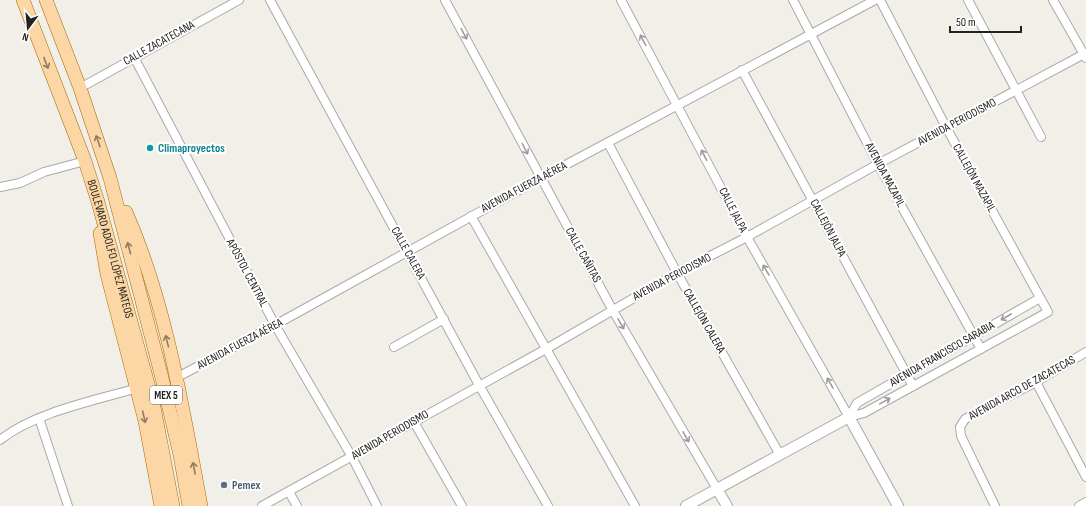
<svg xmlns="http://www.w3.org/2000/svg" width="1086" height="506" font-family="'Sofia Sans Condensed',sans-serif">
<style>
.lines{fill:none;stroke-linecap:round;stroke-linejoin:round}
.minor-casing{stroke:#a9a9a9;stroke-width:10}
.tertiary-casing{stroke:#a9a9a9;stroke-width:12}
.primary-casing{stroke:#a06b00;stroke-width:14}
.minor{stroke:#fff;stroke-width:8}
.tertiary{stroke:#fff;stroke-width:10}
.primary{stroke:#fcd6a4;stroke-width:13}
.oneway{stroke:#9c9c9c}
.oneway2{stroke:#8f7c63}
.culture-dot{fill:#0f9aa8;stroke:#fff;stroke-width:1.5}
.service-dot{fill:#5c6f8a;stroke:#fff;stroke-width:1.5}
.labels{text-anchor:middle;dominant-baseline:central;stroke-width:4;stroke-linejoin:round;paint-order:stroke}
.shield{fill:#fff;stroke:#646464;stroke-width:1}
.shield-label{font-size:11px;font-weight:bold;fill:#222}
.street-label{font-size:12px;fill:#222;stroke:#fff}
.culture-label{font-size:12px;font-weight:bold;fill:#0d838f;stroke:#fff;text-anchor:start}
.service-label{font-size:12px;font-weight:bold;fill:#4e5e75;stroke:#fff;text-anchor:start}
</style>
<rect width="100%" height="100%" fill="#f2efe9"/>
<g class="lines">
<g class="minor-casing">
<g id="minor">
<path d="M270 0 479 385 548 506"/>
<path d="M445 0 612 309 717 489"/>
<path d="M621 0 747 237 849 417"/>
<path d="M793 0 878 164 981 349"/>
<path d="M968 0 1041 137"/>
<path d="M1053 0 1086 58"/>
<path d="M134 57 275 325 352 457 377 506"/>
<path d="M742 70 913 386"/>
<path d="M80 88 239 0"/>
<path d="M608 143 677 273 780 455"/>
<path d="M0 187 20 183 44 172 85 161"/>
<path d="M471 216 635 506"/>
<path d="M394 347 444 319"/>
<path d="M176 378 275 325 541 178 875 0"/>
<path d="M1036 382 1086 477"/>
<path d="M849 417 864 413 1048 312 946 127 880 0"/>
<path d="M849 417 857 403 1040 298"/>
<path d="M39 418 68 506"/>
<path d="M414 422 462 506"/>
<path d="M0 440C35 412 94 401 137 388"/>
<path d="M289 492 297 506"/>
<path d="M262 506 546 349 677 273 747 237 878 164 1086 53"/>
<path d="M995 506 961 436 960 427 965 419 1036 382 1086 352"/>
<path d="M1079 506 1086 502"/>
</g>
</g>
<g class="tertiary-casing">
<g id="tertiary">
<path d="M717 489 727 506"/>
<path d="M686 506 849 417 898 506"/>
</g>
</g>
<g class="primary-casing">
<g id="primary">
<path id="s1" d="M23 0 85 161 98 202 153 402 173 506"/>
<path d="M46 0 80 88 110 178 162 378 180 455 189 506"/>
<path d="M126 212C166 303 183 409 201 506"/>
<path d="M100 233 107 274 145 421 161 506"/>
</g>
</g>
<use href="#minor" class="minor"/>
<use href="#tertiary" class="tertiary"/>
<use href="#primary" class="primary"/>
</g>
<defs><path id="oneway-shaft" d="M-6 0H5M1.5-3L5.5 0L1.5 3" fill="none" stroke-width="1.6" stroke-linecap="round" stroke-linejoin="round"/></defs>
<g class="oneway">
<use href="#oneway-shaft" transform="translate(464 34) rotate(62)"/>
<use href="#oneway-shaft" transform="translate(643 40) rotate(-118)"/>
<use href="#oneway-shaft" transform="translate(525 149) rotate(62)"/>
<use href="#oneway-shaft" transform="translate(704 155) rotate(-117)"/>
<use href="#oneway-shaft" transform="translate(766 270) rotate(-120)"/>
<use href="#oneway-shaft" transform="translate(1006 317) rotate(150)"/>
<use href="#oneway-shaft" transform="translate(621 324) rotate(60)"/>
<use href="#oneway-shaft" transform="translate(830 383) rotate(-120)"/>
<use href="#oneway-shaft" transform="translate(885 401) rotate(-29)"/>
<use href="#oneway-shaft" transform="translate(686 437) rotate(60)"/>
</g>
<g class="oneway2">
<use href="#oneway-shaft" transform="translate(46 63) rotate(69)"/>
<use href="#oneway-shaft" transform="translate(98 141) rotate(-109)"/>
<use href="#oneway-shaft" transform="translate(129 248) rotate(-105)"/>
<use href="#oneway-shaft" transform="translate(167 341) rotate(-104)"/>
<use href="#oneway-shaft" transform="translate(144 417) rotate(77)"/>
<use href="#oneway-shaft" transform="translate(194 468) rotate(-101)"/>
</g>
<circle class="culture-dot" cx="150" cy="148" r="4"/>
<circle class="service-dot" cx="224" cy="485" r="4"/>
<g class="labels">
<rect class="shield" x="150" y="386" width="32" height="18" rx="3"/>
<g class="shield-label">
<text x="166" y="395">MEX 5</text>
</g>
<g class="street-label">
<text transform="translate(159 43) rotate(-29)">CALLE ZACATECANA</text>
<text transform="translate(957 122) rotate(-28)">AVENIDA PERIODISMO</text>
<text transform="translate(885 175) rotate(62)">AVENIDA MAZAPIL</text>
<text transform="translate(974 178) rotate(61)">CALLEJÓN MAZAPIL</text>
<text transform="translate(524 187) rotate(-28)">AVENIDA FUERZA AÉREA</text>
<text transform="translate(733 210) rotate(63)">CALLE JALPA</text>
<text transform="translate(828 228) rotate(62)">CALLEJÓN JALPA</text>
<text stroke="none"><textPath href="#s1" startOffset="264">BOULEVARD ADOLFO LÓPEZ MATEOS</textPath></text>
<text transform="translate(408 253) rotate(61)">CALLE CALERA</text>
<text transform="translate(583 255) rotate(61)">CALLE CAÑITAS</text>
<text transform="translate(247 273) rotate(62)">APÓSTOL CENTRAL</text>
<text transform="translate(672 277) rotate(-28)">AVENIDA PERIODISMO</text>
<text transform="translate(704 321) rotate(60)">CALLEJÓN CALERA</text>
<text transform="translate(240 344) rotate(-28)">AVENIDA FUERZA AÉREA</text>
<text transform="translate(942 354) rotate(-30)">AVENIDA FRANCISCO SARABIA</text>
<text transform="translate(1022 388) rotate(-29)">AVENIDA ARCO DE ZACATECAS</text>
<text transform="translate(390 435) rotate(-30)">AVENIDA PERIODISMO</text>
</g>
<g class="culture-label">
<text x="158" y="148">Climaproyectos</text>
</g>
<g class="service-label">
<text x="232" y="485">Pemex</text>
</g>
</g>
<g transform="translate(28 28) rotate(196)" stroke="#ffffff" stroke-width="3" paint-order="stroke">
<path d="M0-3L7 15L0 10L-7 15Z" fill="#222222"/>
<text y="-6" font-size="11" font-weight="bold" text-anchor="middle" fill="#222222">N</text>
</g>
<path d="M950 26v6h71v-6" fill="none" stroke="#222222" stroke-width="2"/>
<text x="956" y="26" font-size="12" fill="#222222" stroke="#ffffff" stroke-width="3" paint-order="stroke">50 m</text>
</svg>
